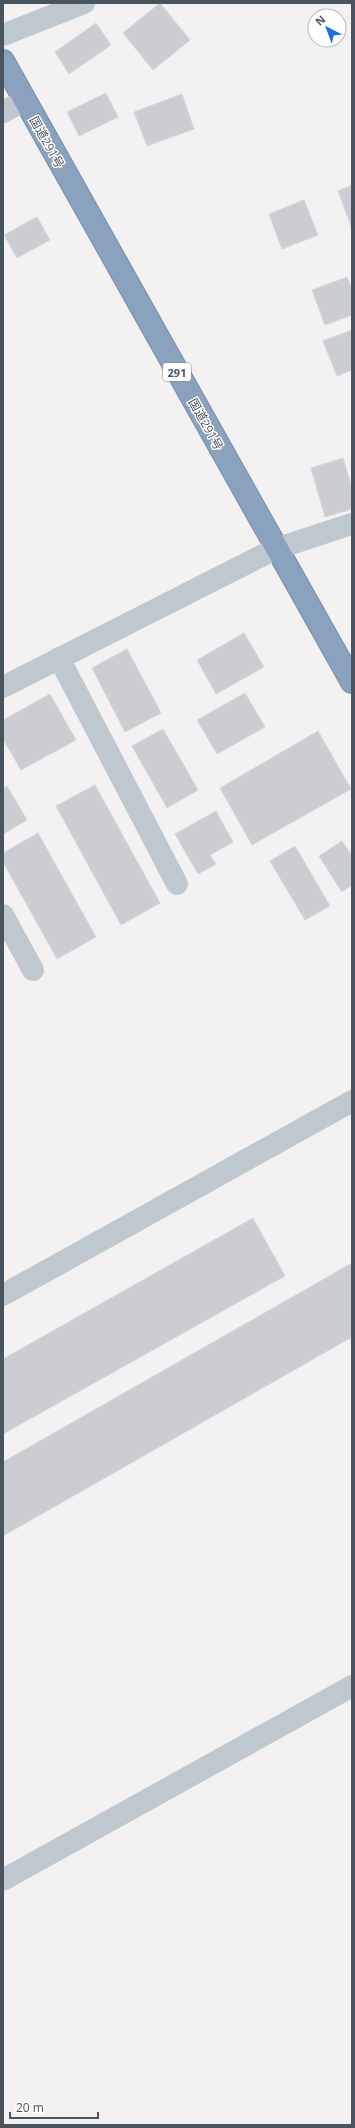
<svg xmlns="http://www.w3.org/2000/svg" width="355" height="2128" font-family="'Open Sans','Noto Sans JP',sans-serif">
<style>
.building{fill:#cbcdd3;stroke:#d6d7dc}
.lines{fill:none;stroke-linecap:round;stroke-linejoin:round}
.highway-casing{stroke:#768daa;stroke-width:24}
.minor{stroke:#c0c8cf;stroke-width:22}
.highway{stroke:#8ba2be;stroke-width:22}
.labels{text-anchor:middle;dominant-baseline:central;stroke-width:3;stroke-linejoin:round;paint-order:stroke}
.shield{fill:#fff;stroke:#80878e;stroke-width:1}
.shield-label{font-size:11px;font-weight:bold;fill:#49545e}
.street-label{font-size:12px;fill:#49545e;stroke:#fff}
</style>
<rect width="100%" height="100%" fill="#f3f1f1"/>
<g class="building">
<path d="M160 3 190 40 153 70 123 33Z"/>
<path d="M96 23 111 45 69 74 55 52Z"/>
<path d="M106 93 118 117 79 136 67 112Z"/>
<path d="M182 94 194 129 147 146 134 112Z"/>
<path d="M352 185V225L351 226 338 191Z"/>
<path d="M304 200 318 235 282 249 269 214Z"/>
<path d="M37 217 50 240 17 258 4 235Z"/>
<path d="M347 277 352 290V315L325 325 312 290Z"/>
<path d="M352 330V370L337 376 323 341Z"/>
<path d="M343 458 352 488V509L325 517 311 468Z"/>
<path d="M244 633 264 667 216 694 197 660Z"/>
<path d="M127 649 161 713 125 732 92 668Z"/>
<path d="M245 693 265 727 217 754 197 720Z"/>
<path d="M50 694 76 740 21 770 3 739V720Z"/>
<path d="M163 729 198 790 167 808 132 746Z"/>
<path d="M318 731 351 789 252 845 220 788Z"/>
<path d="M95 785 160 903 121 925 56 806Z"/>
<path d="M7 786 27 820 3 834V789Z"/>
<path d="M216 811 233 842 210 855 216 864 198 874 175 834Z"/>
<path d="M38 833 96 937 57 959 3 862V853Z"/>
<path d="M342 841 352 856V885L342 892 319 856Z"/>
<path d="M295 846 330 906 305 920 270 861Z"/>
<path d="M253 1218 285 1276 3 1434V1359Z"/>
<path d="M352 1263V1337L3 1536V1462Z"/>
</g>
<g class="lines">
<g class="highway-casing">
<path id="highway" d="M3 61 352 682"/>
</g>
<g class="minor">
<path d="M3 35 84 3"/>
<path d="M3 112 24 101"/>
<path d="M59 658 177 884"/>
<path d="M3 687 275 549 352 524"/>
<path d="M3 915 33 970"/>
<path d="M3 1295 352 1101"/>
<path d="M3 1880 352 1686"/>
</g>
<use href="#highway" class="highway"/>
</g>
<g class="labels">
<rect class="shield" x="163" y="363" width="28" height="18" rx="3"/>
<g class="shield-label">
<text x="177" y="372">291</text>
</g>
<g class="street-label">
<text transform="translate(47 142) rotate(61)">国道291号</text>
<text transform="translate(206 424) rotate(61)">国道291号</text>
</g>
</g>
<rect width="355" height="2128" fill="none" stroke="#49545e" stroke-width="8"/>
<g transform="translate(327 28) rotate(318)"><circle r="19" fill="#ffffff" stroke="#b6bbbf"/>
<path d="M0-3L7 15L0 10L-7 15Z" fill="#1f6ee0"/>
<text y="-6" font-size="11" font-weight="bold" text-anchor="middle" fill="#49545e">N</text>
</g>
<path d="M10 2112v6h88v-6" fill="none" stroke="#49545e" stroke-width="2"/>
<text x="16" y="2112" font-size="12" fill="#49545e" stroke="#ffffff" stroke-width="3" paint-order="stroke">20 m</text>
</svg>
